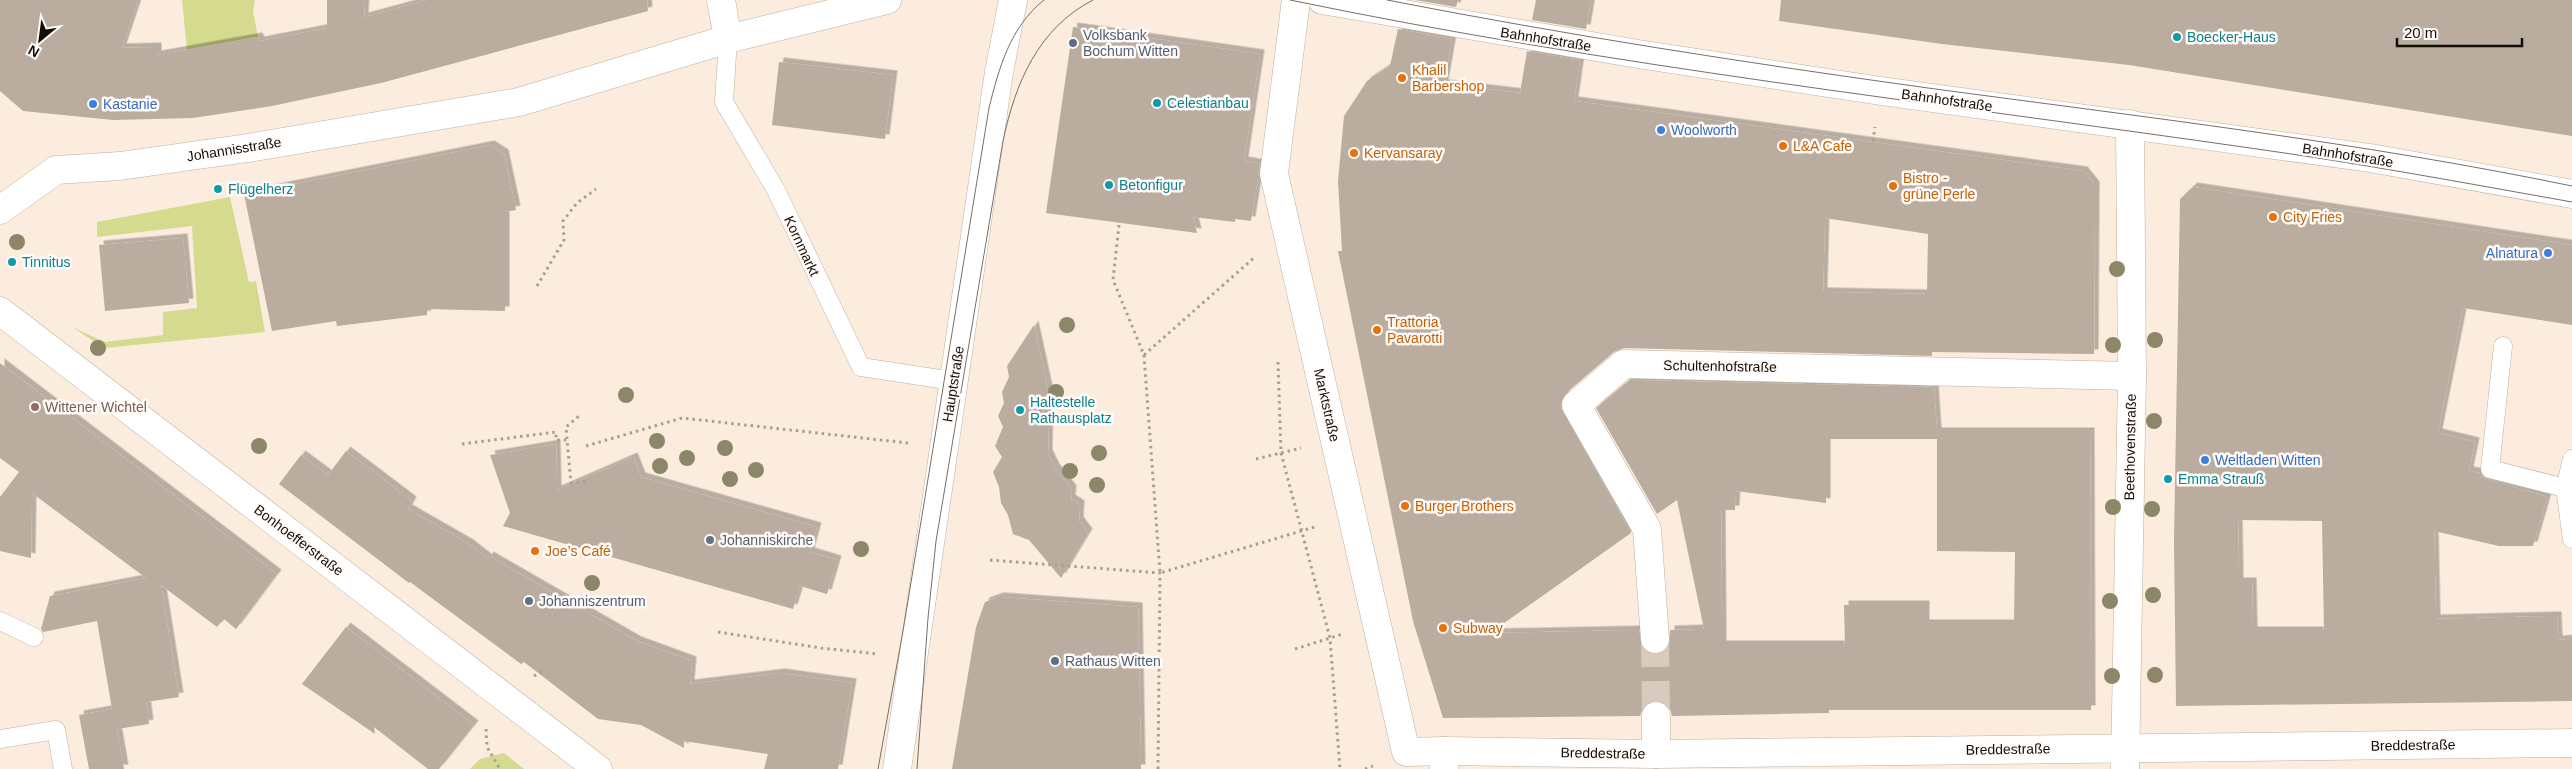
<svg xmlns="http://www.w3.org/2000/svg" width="2572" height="769" font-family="Arial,sans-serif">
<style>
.green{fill:#d4db8e}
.building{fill:#baac9e;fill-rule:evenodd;filter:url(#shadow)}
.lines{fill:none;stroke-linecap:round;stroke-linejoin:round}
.street-tunnel{stroke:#d8cbbd;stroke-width:28;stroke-dasharray:28 14;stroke-linecap:butt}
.lane-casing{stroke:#beb0a2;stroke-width:19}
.street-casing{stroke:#beb0a2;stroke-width:29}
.secondary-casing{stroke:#beb0a2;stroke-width:29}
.path{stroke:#aa9e93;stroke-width:3;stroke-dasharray:2.5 4;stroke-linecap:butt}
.lane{stroke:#fff;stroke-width:18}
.street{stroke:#fff;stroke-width:28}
.secondary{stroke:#fff;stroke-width:28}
.tram{stroke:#796f66;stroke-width:1}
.tree{fill:#8c8768}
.culture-dot{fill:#0f9aa8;stroke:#fffbf9;stroke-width:2}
.service-dot{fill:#5c6f8a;stroke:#fffbf9;stroke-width:2}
.food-dot{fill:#e8710a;stroke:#fffbf9;stroke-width:2}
.shop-dot{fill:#3f7fe0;stroke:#fffbf9;stroke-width:2}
.education-dot{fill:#8d6e63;stroke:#fffbf9;stroke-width:2}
.worship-dot{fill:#6b7280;stroke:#fffbf9;stroke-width:2}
.labels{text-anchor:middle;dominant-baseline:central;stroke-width:5;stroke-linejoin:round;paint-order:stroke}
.service-label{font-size:14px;fill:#4e5e75;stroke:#fffbf9;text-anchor:start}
.culture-label{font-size:14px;fill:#0d838f;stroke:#fffbf9;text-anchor:start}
.street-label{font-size:14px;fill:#130e09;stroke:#fffbf9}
.food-label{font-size:14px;fill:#c56008;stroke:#fffbf9;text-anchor:start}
.shop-label{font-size:14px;fill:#366cbe;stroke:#fffbf9;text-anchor:start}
.education-label{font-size:14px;fill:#785e54;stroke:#fffbf9;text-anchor:start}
.worship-label{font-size:14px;fill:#5b616d;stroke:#fffbf9;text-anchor:start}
</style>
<defs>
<filter id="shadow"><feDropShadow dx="4.5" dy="-4.5" stdDeviation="0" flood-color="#0004"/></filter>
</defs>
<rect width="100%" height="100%" fill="#fbecdd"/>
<g class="green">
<path d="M182 0H255L253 11 258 37 187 50Z"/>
<path d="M230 197 249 282 256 281 265 332 104 348 72 327 105 342 163 335V312L197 308 192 226 97 237V222Z"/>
<path d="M504 753 524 769H470L480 759Z"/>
</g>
<g class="building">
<path d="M0 0H138L122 48 157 47V55L258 37 260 41 327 28V0H365L364 17 427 0H647L648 11 381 83 272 106 193 118 113 120 23 111 0 91Z"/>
<path d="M1415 0H1458L1456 7Z"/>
<path d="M1536 0H1591L1586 29 1532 20Z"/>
<path d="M1781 0H2572V136L2129 65 1942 44 1779 21Z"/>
<path d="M1073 27 1260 54 1244 161 1260 164 1251 221 1235 219V222L1193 217 1197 233 1046 213Z"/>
<path d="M1398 29 1452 39 1444 84 1520 93 1527 51 1580 60 1574 101 2083 171 2095 186 2094 354 1932 352V356L1624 348 1614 352 1566 393 1560 406 1631 533 1490 633 1639 630 1642 648 1649 653 1656 655 1663 652 1669 646 1670 630 1704 629 1677 500 1657 514 1596 408 1630 380 1934 387 1937 432H2090L2091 710H1829V713L1672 716 1670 709 1664 703 1656 700 1649 702 1643 708 1640 716 1443 718 1413 621 1338 251H1342L1338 181 1344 116 1367 81 1390 66ZM1825 218 1928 234 1927 294 1823 292ZM1826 439H1937V551L2015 552 2014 624H1925V605H1844L1845 645H1722L1721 510H1735L1736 491 1826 503Z"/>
<path d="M779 62 893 75 885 139 772 125Z"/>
<path d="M490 145 504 154 516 210 505 212V311L427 309V315L337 326 336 321 272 331 244 194Z"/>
<path d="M2193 187 2572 245V325L2463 308 2438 433 2475 442 2469 471 2480 473V476L2487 479 2547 497 2533 546H2499L2434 531 2436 619 2557 616 2558 640 2572 639V701L2176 706 2174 540 2180 199ZM2238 520 2322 521 2324 631H2253L2252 582H2239Z"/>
<path d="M183 238 189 303 105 311 99 245Z"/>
<path d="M1034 325 1049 394 1048 454 1055 468 1072 490 1071 499 1080 505 1079 521 1088 533 1061 578 1029 540 1013 534 1008 515 1001 503 999 487 993 472 1002 457 995 446 1003 427 998 416 1004 403 1002 392 1009 377 1007 366Z"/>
<path d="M0 363 277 574 236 629 224 619 217 627 161 585 179 697 146 702 149 724 117 729 124 769H89L79 715 112 709 97 621 43 632 41 629 50 596 146 578 32 493 31 558 0 551V497L19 472 0 458Z"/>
<path d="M556 444 557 490 633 457 641 477 817 527 810 552 837 560 827 594 800 586 793 609 503 526 510 513 490 455Z"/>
<path d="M346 451 412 501 408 509 469 544 488 559 489 556 637 641 692 661 690 684 780 673 852 683 838 769H764L768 754 684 741V748L641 725 598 719 524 662 521 664 410 582 409 583 279 484 301 455 328 475Z"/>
<path d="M999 597 1138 607 1141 769H952L976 627 985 602Z"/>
<path d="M346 627 474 725 439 769H428L374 727 375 734 302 684Z"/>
</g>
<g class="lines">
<path class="street-tunnel" d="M1655 639 1656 716"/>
<g class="lane-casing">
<g id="lane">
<path d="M728 39 724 102 776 190 861 367 953 381"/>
<path d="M2503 346 2490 469 2565 488"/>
<path d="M2572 459 2565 488 2572 539"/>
<path d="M0 621 34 637"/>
<path d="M0 739 56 730 63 769"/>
</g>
</g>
<g class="street-casing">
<g id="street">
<path d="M721 0 728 39"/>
<path d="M1296 0 1274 174 1406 752 1444 751V768"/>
<path d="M1322 0 1638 54 1881 91 2370 158 2572 194"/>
<path d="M0 210 56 170 120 166 248 148 519 102 728 39 887 0"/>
<path d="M0 311 598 769"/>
<path d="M1655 639 1647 529 1576 405 1624 364 2132 376"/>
<path d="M1444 751 1656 754 2572 743"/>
<path d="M1656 754V716"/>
<path d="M2125 769 2132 376 2130 124"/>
</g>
</g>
<g class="secondary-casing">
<path id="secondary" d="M897 769 999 72 1013 0"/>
</g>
<g class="path">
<path d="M1873 141 1875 127"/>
<path d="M1119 225 1113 280 1144 355 1160 573 1318 526"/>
<path d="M537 286 564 240 563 221 577 203 596 189"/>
<path d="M1144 355 1256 256"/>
<path d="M1278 362 1281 453 1330 638 1340 769"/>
<path d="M567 439 566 427 579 416"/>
<path d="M462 444 556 432V440H567L571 483 589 481"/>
<path d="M586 446 682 418 908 443"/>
<path d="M1256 459 1301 448"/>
<path d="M990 560 1160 573 1158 769"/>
<path d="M718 632 821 648 878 654"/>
<path d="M1295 649 1343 634"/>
<path d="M534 676 544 670"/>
<path d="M486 729 487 747 500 769"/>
<path d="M1365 769 1373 766"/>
</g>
<use href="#lane" class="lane"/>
<use href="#street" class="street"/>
<use href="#secondary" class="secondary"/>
<g class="tram">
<path d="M1290 0C1608 66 1930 102 2250 148 2358 163 2465 183 2572 202"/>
<path d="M1387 0C1566 35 1747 63 1928 88 2143 117 2359 142 2572 186"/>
<path d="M878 769 903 631 989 108C999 68 1010 27 1044 0"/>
<path d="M917 769 928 618 936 541 1003 141C1015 84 1038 28 1093 0"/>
</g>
</g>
<g class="tree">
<circle cx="17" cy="242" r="8"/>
<circle cx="2117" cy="269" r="8"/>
<circle cx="1067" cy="325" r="8"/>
<circle cx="2155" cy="340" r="8"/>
<circle cx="2113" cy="345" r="8"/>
<circle cx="98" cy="348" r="8"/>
<circle cx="1056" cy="392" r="8"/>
<circle cx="626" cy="395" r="8"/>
<circle cx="2154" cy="421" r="8"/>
<circle cx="657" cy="441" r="8"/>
<circle cx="259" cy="446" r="8"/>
<circle cx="725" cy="448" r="8"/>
<circle cx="1099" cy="453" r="8"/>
<circle cx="687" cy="458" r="8"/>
<circle cx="660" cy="466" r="8"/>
<circle cx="756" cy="470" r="8"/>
<circle cx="1070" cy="471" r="8"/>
<circle cx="730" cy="479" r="8"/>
<circle cx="1097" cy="485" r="8"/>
<circle cx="2113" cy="507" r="8"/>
<circle cx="2152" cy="509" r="8"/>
<circle cx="861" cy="549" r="8"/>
<circle cx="592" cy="583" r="8"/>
<circle cx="2153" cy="595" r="8"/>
<circle cx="2110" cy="601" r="8"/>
<circle cx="2155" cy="675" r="8"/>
<circle cx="2112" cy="676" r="8"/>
</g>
<g class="culture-dot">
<circle cx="2177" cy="37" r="5"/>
<circle cx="1157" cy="103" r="5"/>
<circle cx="1109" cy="185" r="5"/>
<circle cx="218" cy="189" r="5"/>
<circle cx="12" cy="262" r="5"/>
<circle cx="1020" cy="410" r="5"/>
<circle cx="2168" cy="479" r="5"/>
</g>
<g class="service-dot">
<circle cx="1073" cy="43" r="5"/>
<circle cx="529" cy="601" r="5"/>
<circle cx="1055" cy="661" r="5"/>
</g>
<g class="food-dot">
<circle cx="1402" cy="78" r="5"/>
<circle cx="1783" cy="146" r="5"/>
<circle cx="1354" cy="153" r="5"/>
<circle cx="1893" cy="186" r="5"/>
<circle cx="2273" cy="217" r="5"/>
<circle cx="1377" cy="330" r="5"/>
<circle cx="1405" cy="506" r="5"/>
<circle cx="535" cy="551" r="5"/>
<circle cx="1443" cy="628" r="5"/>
</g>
<g class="shop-dot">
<circle cx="93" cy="104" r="5"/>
<circle cx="1661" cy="130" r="5"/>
<circle cx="2548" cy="253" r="5"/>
<circle cx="2205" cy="460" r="5"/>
</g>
<circle class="education-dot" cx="35" cy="407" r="5"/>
<circle class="worship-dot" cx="710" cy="540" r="5"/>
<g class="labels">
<g class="service-label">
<text x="1083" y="35">Volksbank<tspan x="1083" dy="16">Bochum Witten</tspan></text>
<text x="539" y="601">Johanniszentrum</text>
<text x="1065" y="661">Rathaus Witten</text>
</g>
<g class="culture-label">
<text x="2187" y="37">Boecker-Haus</text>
<text x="1167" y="103">Celestianbau</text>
<text x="1119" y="185">Betonfigur</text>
<text x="228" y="189">Flügelherz</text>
<text x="22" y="262">Tinnitus</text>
<text x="1030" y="402">Haltestelle<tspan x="1030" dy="16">Rathausplatz</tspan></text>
<text x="2178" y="479">Emma Strauß</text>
</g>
<g class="street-label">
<text transform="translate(1546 39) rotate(9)">Bahnhofstraße</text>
<text transform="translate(1947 100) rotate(8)">Bahnhofstraße</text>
<text transform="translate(234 149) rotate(-9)">Johannisstraße</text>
<text transform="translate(2348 155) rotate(9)">Bahnhofstraße</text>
<text transform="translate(802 246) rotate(65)">Kornmarkt</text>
<text transform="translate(1720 366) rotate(1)">Schultenhofstraße</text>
<text transform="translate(953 384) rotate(-81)">Hauptstraße</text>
<text transform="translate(1327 405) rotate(77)">Marktstraße</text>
<text transform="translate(2130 447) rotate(-89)">Beethovenstraße</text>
<text transform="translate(299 540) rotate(37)">Bonhoefferstraße</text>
<text transform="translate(2413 745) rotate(-1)">Breddestraße</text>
<text transform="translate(2008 749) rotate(-1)">Breddestraße</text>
<text transform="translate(1603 753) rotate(1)">Breddestraße</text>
</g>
<g class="food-label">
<text x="1412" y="70">Khalil<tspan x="1412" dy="16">Barbershop</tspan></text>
<text x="1793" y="146">L&amp;A Cafe</text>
<text x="1364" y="153">Kervansaray</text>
<text x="1903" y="178">Bistro -<tspan x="1903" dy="16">grüne Perle</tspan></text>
<text x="2283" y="217">City Fries</text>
<text x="1387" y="322">Trattoria<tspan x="1387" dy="16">Pavarotti</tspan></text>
<text x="1415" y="506">Burger Brothers</text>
<text x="545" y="551">Joe’s Café</text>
<text x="1453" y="628">Subway</text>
</g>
<g class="shop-label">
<text x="103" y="104">Kastanie</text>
<text x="1671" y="130">Woolworth</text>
<text x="2538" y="253" text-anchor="end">Alnatura</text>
<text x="2215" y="460">Weltladen Witten</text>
</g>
<g class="education-label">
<text x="45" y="407">Wittener Wichtel</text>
</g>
<g class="worship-label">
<text x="720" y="540">Johanniskirche</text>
</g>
</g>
<g transform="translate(40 40) rotate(209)" stroke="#fffbf9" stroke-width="4" paint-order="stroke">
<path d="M0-4L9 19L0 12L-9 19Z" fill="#130e09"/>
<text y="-8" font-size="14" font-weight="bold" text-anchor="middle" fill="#130e09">N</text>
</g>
<path d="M2397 38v8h125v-8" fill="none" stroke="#130e09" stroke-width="2.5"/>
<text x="2404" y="38" font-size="15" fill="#130e09" stroke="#fffbf9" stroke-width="4" paint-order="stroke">20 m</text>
</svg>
